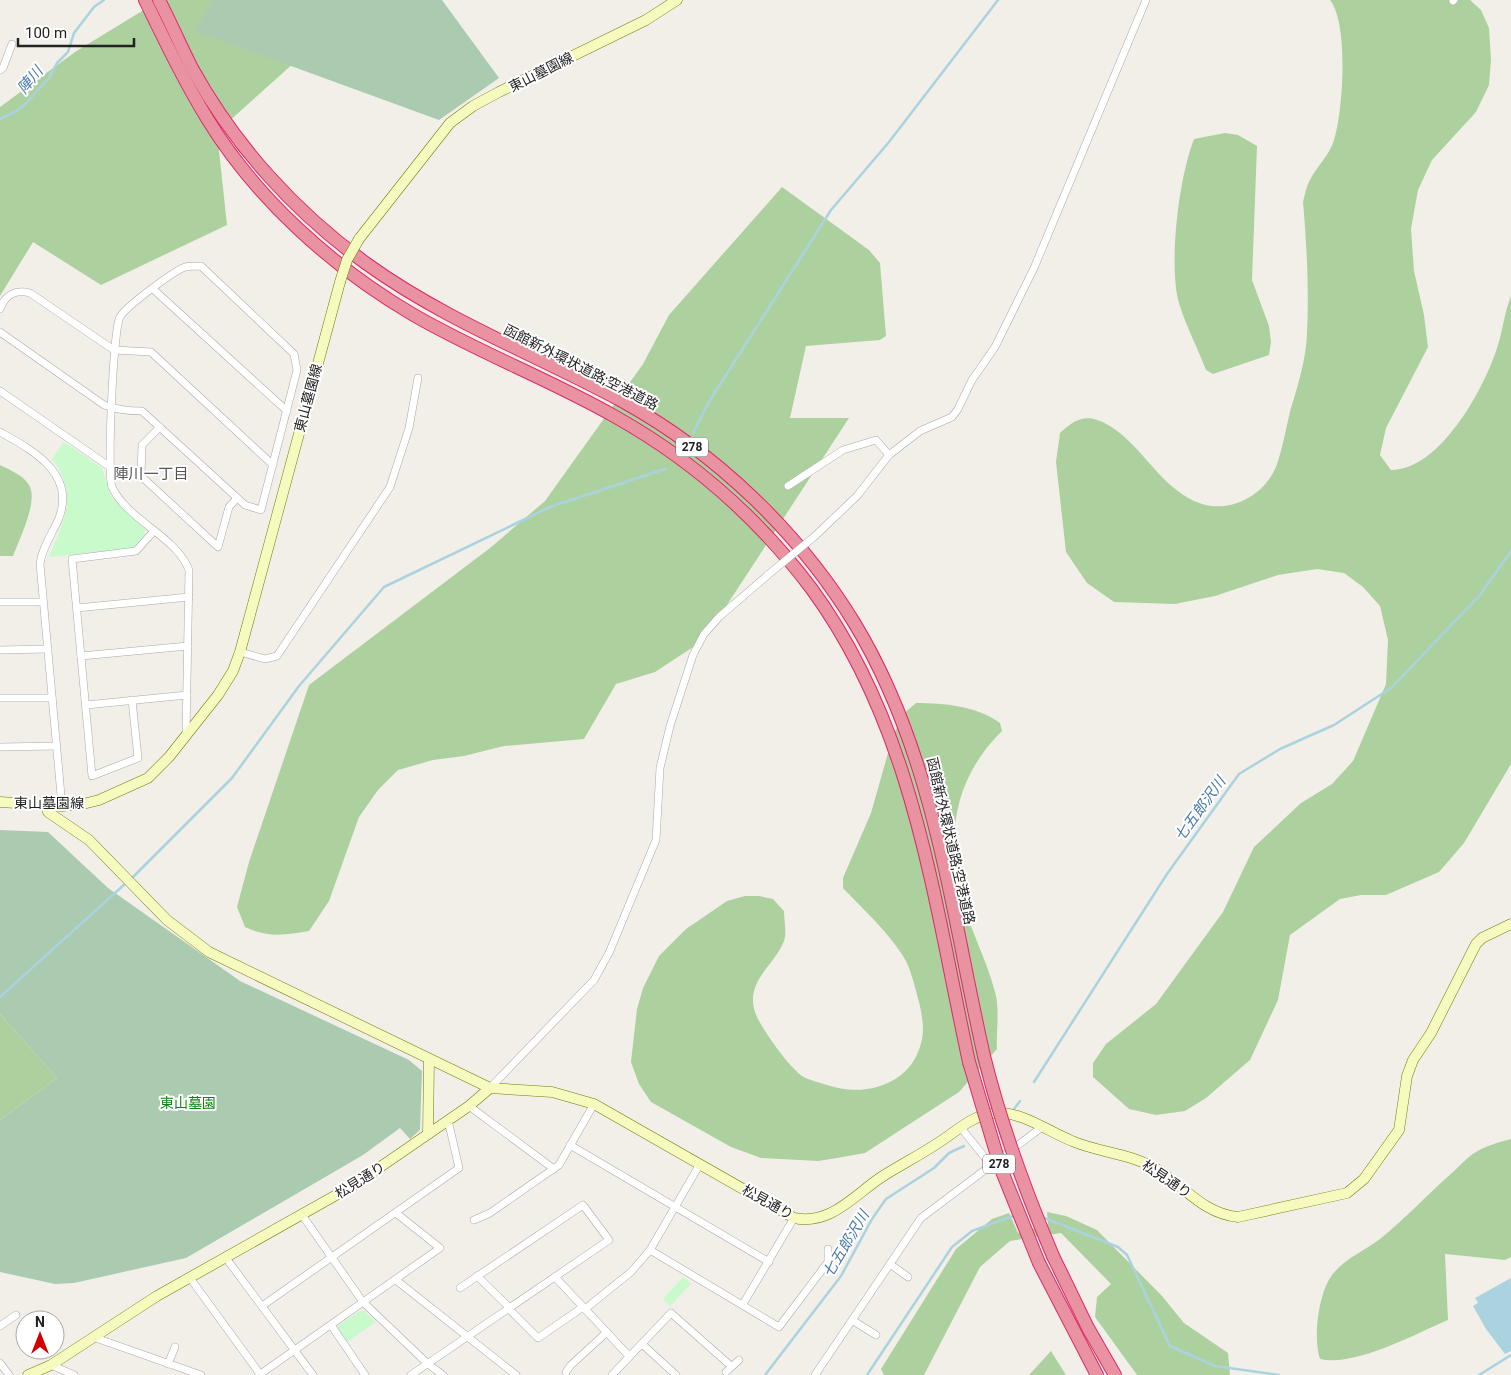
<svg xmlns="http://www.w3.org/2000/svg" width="1511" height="1375" font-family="Roboto,'Noto Sans JP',sans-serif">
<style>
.forest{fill:#add19e}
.cemetery{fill:#aacbaf}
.park{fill:#c8facc}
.water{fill:#aad3df}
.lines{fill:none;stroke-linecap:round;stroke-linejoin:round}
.stream{stroke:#aad3df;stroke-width:2.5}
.street-casing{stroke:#a9a9a9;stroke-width:8}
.secondary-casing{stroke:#707d05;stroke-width:11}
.highway-casing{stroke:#dc2a67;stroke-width:14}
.street{stroke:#fff;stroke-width:7}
.secondary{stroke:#f7fabf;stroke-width:10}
.highway{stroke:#e892a2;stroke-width:12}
.street-bridge-casing{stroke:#a9a9a9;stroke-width:8;stroke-linecap:butt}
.secondary-bridge-casing{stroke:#707d05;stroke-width:11;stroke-linecap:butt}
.highway-bridge-casing{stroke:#dc2a67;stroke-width:14;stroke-linecap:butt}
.street-bridge{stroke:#fff;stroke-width:7}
.secondary-bridge{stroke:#f7fabf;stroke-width:10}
.highway-bridge{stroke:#e892a2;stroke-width:12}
.labels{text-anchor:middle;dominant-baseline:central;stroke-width:4;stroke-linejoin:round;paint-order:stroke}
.shield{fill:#fff;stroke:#646464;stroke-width:1}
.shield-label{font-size:12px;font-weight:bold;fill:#222}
.street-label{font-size:14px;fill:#222;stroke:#fff}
.park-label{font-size:14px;fill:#0c8416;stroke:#fff}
.water-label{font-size:15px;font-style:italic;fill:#4a7aab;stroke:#fff}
.neighbourhood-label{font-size:15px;fill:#555;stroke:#fff}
</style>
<rect width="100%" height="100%" fill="#f2efe9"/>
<g class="forest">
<path d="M160 0H364L217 132 227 225 101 285 33 242 0 296V107L75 52Z"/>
<path d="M1330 0H1470L1481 10 1489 28 1491 60 1489 85 1476 112 1432 160 1418 190 1411 229 1414 271 1424 315 1428 347 1386 428 1380 455 1391 470C1440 470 1484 389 1497 348 1503 331 1504 313 1511 296V764L1464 843 1439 872 1386 895H1361L1340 899 1290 935 1278 1000 1250 1060 1206 1098 1185 1111 1156 1115 1129 1109 1093 1077V1063L1106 1044 1156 1004 1223 912 1254 847 1301 803 1332 784 1353 761 1386 684 1388 640 1380 606 1363 587 1344 573 1317 569 1278 575 1215 596 1175 604 1114 602 1087 583 1066 552 1056 462 1060 433C1077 417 1088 413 1110 426 1144 447 1162 491 1202 504 1232 513 1264 495 1276 467 1283 448 1286 427 1291 408 1298 385 1306 359 1307 334 1309 291 1307 246 1303 202 1305 195 1306 187 1310 180 1316 167 1330 155 1334 140 1343 112 1349 24 1330 0Z"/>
<path d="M1225 133 1238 135 1257 146 1252 280 1269 326 1271 342 1269 355 1213 374 1206 370C1198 348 1181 316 1177 295 1170 254 1179 178 1194 139Z"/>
<path d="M782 187 869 250 880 263 886 336 880 340 806 346 790 418H849L704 640 655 672 616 684 584 739 504 746 464 756 433 760 398 770 378 790 359 817 329 901 309 931C284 935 269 938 245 927L237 907 249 862 309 685 490 548 545 501 643 364 669 315Z"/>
<path d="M0 465C10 470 23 475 29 485 39 500 19 540 13 556H0Z"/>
<path d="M916 703C944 703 977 706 1000 723L1002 731C958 774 946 828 959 888 967 924 986 957 995 992 1000 1009 996 1031 997 1049L959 1092 865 1153 837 1158 818 1161 761 1158 731 1147 651 1102 639 1084 631 1062 637 1009 643 988 659 956 686 929 727 901 745 896H759L773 899 784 911C784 920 787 934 784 941 775 965 745 981 755 1012 760 1027 789 1067 802 1076 808 1080 819 1082 827 1085 864 1098 911 1085 921 1043 925 1031 922 1014 919 1002 915 988 911 968 903 956 887 931 863 909 843 888V878L871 813 892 739 902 715Z"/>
<path d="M0 1014 57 1078 0 1120Z"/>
<path d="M1511 1139V1257L1505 1260 1445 1254 1448 1320C1415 1334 1355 1367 1320 1359 1313 1339 1318 1294 1332 1275 1344 1259 1364 1251 1380 1239 1406 1218 1428 1194 1453 1172 1460 1166 1467 1157 1476 1152 1486 1146 1499 1142 1511 1139Z"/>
<path d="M1047 1212 1066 1216 1097 1230 1162 1296 1184 1323 1228 1353 1230 1375H1137L1095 1317 1097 1297 1111 1284 1061 1233 1010 1241 980 1267 924 1375H884L881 1369 956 1249 992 1219 1009 1213 1018 1233 1048 1224Z"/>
<path d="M1051 1351 1066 1375H1029Z"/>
</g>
<g class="cemetery">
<path d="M213 0H442L499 78 439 120 195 31Z"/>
<path d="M0 830 48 832 108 888 240 981 409 1060 422 1071 420 1130 410 1139 400 1128 363 1155 186 1258 74 1283 55 1284 0 1272V1120L57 1078 0 1014Z"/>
</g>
<g class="park">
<path d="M64 442 102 468 111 496 145 529V535L133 548 49 557C64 521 79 494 52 459Z"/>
<path d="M683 1277 691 1284 670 1306 663 1299Z"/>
<path d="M363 1310 376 1322 347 1342 338 1329V1325L360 1311Z"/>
</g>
<path class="water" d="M1511 1278V1351L1505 1354 1486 1329 1473 1306 1478 1303 1475 1298Z"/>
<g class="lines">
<g class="stream">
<path d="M0 119 17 111 26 103 49 78 57 63 68 52 74 33 94 7 104 0"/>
<path d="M693 433 710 400 831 210 889 142 998 0"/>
<path d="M130 880 232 778 299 686 384 587 550 507 665 469"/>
<path d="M0 997 126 883"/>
<path d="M1034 1082 1167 874 1239 774 1280 749 1334 725 1391 688 1480 595 1511 551"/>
<path d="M1014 1109 1020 1101"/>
<path d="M1042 1217 1118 1247 1127 1255 1170 1346 1215 1366 1279 1375"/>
<path d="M765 1375 841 1276 872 1219 886 1199 934 1168 949 1153 964 1146"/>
<path d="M867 1375 952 1247 972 1231 1016 1215"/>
<path d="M1479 1375 1511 1355"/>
</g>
<g class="street-casing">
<g id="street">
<path d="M1453 1 1454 0"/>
<path d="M0 70 3 68 12 44"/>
<path d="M153 289 287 411"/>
<path d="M0 309C5 295 16 289 30 293L114 350 151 352 273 465"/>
<path d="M0 332 104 405C117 410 128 411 142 411L245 505 261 510 297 370 294 354 201 266C196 266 190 266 185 267 174 271 125 307 120 317 113 330 107 474 112 487 127 520 177 537 189 570L186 736"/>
<path d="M0 391 110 467"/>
<path d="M160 427 142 445 141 476 218 547 229 507 237 498"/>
<path d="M0 432C32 450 76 473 59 518 53 533 42 547 40 564L62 806"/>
<path d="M788 486 843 450 876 440 889 455"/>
<path d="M815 536 857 496 889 455 920 431 952 417 958 409 972 380 995 347 1034 268 1146 0"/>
<path d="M0 602H43"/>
<path d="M77 608 189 597"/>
<path d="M0 650 48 649"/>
<path d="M240 652 265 659 277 656 390 487 409 428 418 378"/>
<path d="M81 656 188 646"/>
<path d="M0 698H52"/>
<path d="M132 700 138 758 92 776 72 559 136 551 154 531"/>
<path d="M86 705 187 695"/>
<path d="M0 747 57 746"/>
<path d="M490 1088 594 980 609 953 656 840 660 768 670 726 693 655 704 634 719 617 769 574"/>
<path d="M469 1106 554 1169"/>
<path d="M961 1128 991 1165"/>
<path d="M570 1145 769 1262"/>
<path d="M302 1215 363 1302 428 1364 443 1375"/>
<path d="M474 1220 490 1213 559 1165 594 1104"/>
<path d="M650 1250 779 1327 828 1262V1249"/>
<path d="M226 1258 313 1375"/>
<path d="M890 1264 908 1277"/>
<path d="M477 1276 510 1308"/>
<path d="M555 1277 629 1356"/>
<path d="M190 1278 260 1374"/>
<path d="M396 1280 516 1375"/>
<path d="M743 1304 794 1218"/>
<path d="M262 1306 459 1168 448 1120"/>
<path d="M509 1309 538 1338 583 1307"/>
<path d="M585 1309 631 1272 650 1250 700 1164"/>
<path d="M852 1320 876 1335"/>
<path d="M331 1325 365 1375"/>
<path d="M0 1326 16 1315"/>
<path d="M93 1337 201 1375"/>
<path d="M642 1344 676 1375"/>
<path d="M0 1363 9 1375"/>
<path d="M168 1364 175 1347"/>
<path d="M51 1365 74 1375"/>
<path d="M566 1372 571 1365 607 1332"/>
<path d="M726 1372 739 1360"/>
<path d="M259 1375 440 1248 396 1213"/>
<path d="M411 1375 609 1240 583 1205 460 1288"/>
<path d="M612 1375 671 1313 731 1366"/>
<path d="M815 1375 921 1218 1042 1127"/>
</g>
</g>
<g class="secondary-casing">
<g id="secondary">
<path d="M359 239 450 123 473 106 499 92 646 20 677 0"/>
<path d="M0 802 62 806 83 804 99 800 148 778 169 757 218 695 233 671 240 652 340 282"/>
<path d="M46 805 48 812 89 840 167 920 209 952 490 1088"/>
<path d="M428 1134 429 1059"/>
<path d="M28 1375 51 1365 157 1296 354 1185 469 1106 490 1088 552 1092 594 1104 794 1218C831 1226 855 1194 883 1176 902 1164 922 1154 941 1141 958 1130 973 1115 994 1113 1022 1111 1047 1131 1072 1141 1100 1153 1131 1153 1158 1170 1185 1187 1204 1214 1238 1217L1347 1193 1364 1179 1399 1130 1407 1076 1413 1060 1431 1033 1476 944 1482 938 1511 924"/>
</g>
</g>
<g class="highway-casing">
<g id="highway">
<path d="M145 0C165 41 184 81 208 120 256 198 332 267 412 314 477 352 549 379 614 416 691 459 758 518 811 588 914 728 933 897 969 1062"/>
<path d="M159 0C171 23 181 47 193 70 235 146 296 213 367 264 446 321 537 355 622 401 716 453 799 532 855 624 935 757 950 907 984 1056"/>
<path d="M1053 1256 1088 1328 1115 1375"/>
<path d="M1039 1263 1097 1375"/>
</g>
</g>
<use href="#street" class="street"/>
<use href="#secondary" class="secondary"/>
<use href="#highway" class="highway"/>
<g class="street-bridge-casing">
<path id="street-bridge" d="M769 574 815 536"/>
</g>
<g class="secondary-bridge-casing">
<path id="secondary-bridge" d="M340 282 347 260 359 239"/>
</g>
<g class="highway-bridge-casing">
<g id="highway-bridge">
<path d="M984 1056C1001 1125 1025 1190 1053 1256"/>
<path d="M969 1062 1001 1169 1039 1263"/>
</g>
</g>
<use href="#street-bridge" class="street-bridge"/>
<use href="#secondary-bridge" class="secondary-bridge"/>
<use href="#highway-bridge" class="highway-bridge"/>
</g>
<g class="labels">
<g class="shield">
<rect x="676" y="437.5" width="32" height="19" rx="4"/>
<rect x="983" y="1154.5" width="32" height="19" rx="4"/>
</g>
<g class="shield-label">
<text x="692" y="447">278</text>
<text x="999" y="1164">278</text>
</g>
<g class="street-label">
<text transform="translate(541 72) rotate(-27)">東山墓園線</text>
<text transform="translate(581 367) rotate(27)">函館新外環状道路;空港道路</text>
<text transform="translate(308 398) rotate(-75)">東山墓園線</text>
<text x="49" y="803">東山墓園線</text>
<text transform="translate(951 841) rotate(77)">函館新外環状道路;空港道路</text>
<text transform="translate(1167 1179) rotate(34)">松見通り</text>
<text transform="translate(360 1180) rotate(-32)">松見通り</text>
<text transform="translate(768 1202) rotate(29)">松見通り</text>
</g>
<g class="park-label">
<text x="188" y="1103">東山墓園</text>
</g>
<g class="water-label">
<text transform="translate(30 80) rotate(-51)">陣川</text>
<text transform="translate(1200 809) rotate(-54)">七五郎沢川</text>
<text transform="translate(846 1244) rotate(-59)">七五郎沢川</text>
</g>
<g class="neighbourhood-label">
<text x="151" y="474">陣川一丁目</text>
</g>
</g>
<g transform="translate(40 1335)"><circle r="24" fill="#ffffff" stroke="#a7a7a7"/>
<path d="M0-4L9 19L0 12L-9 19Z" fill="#d40000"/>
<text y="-8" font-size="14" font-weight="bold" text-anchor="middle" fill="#222222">N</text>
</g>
<path d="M18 38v8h116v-8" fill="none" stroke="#222222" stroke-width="2.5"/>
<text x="25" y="38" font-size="15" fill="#222222" stroke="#ffffff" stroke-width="4" paint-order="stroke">100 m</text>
</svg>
